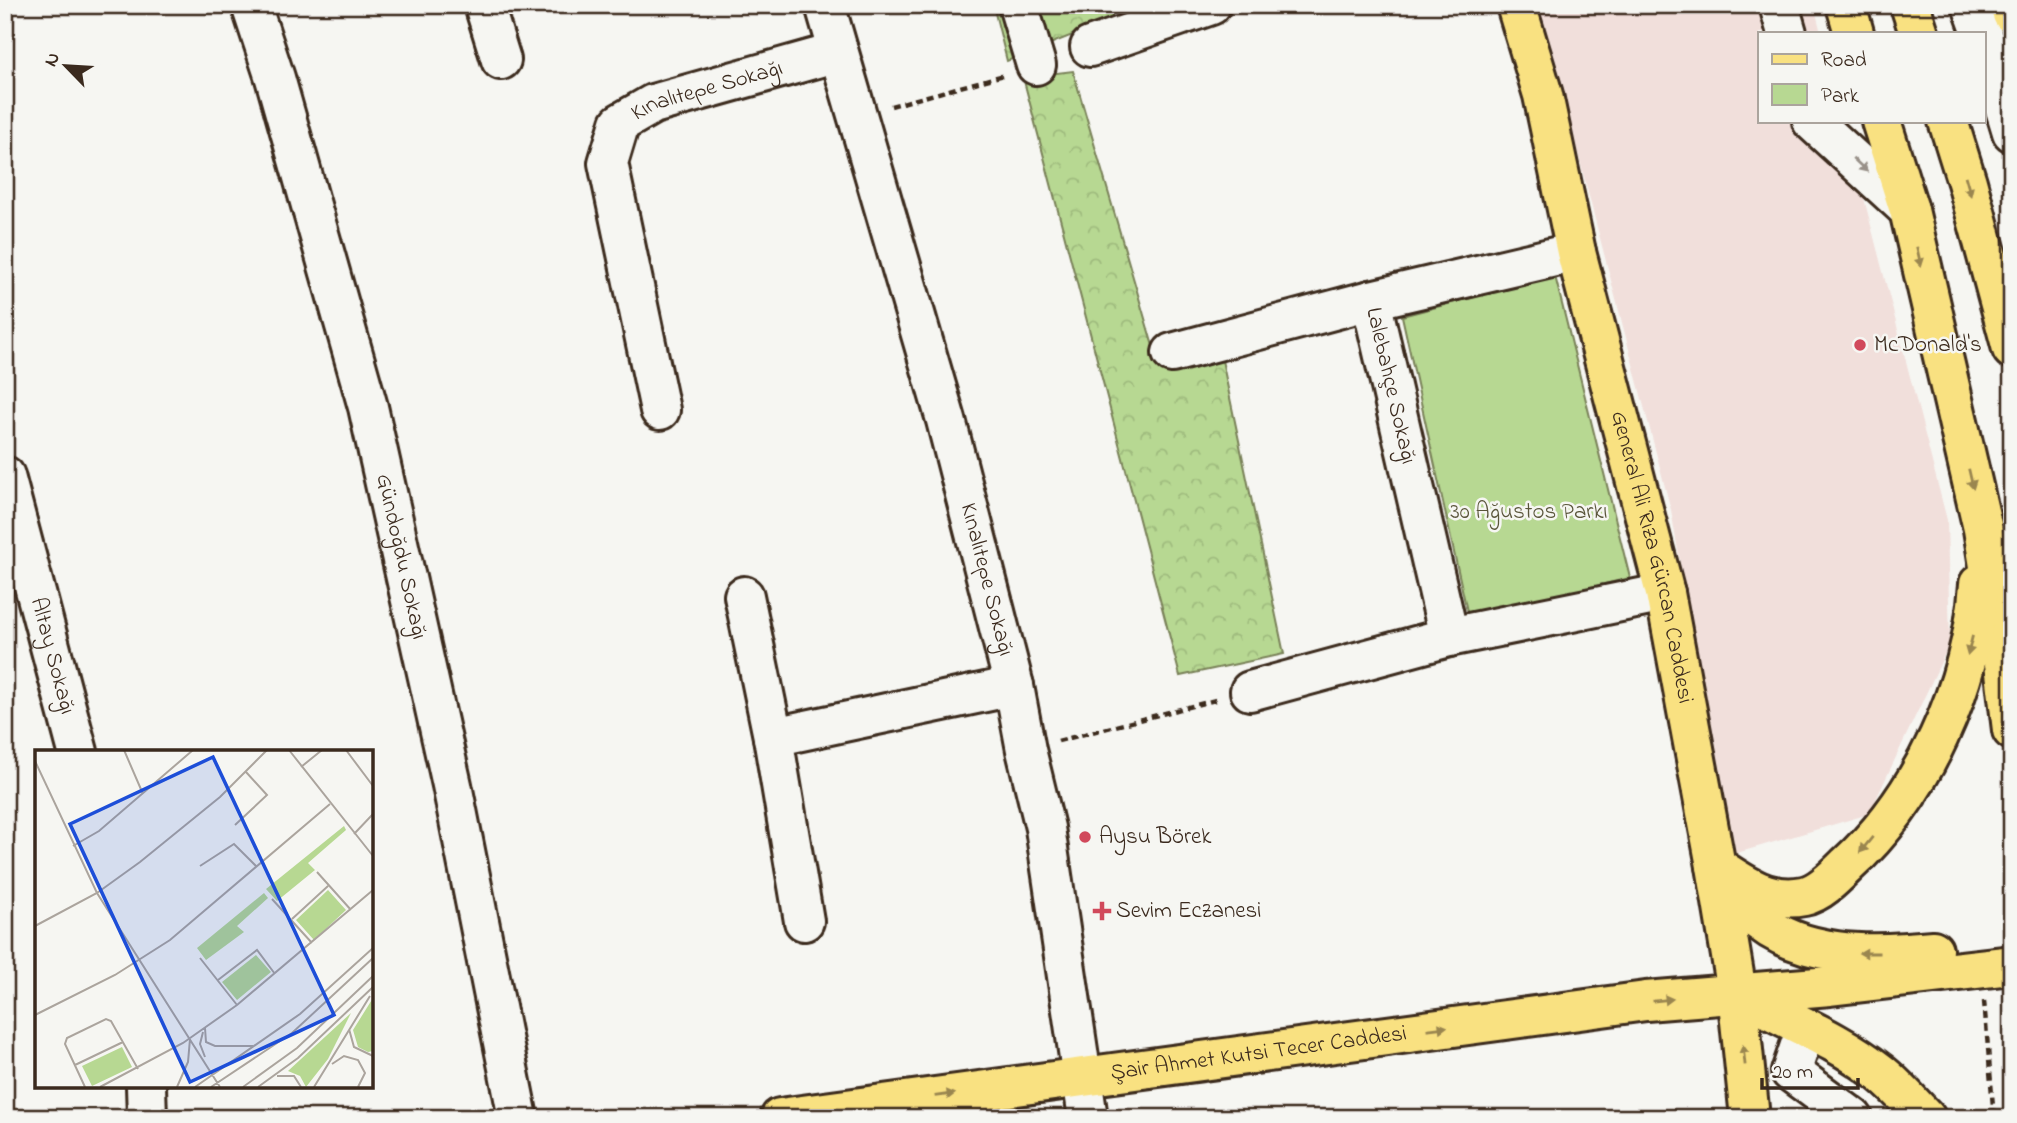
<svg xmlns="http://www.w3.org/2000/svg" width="2017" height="1123" font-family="'Indie Flower',sans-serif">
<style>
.built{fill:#f1dfdb}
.forest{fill:url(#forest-crowns);stroke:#798158;stroke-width:2}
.park{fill:#b7d892;stroke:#798158;stroke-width:2}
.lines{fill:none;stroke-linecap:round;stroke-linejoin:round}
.minor-casing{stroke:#3b2a1e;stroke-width:44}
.major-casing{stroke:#3b2a1e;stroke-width:44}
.highway-casing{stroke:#3b2a1e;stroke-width:44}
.path{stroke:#3b2a1e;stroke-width:4.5;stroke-dasharray:7 5;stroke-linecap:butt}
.minor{stroke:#f6f6f2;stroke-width:38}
.major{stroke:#f9e181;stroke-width:38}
.highway{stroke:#f9e181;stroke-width:38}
.oneway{fill:#989088}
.oneway2{fill:#9a8650}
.poi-dot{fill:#d1495b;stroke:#f6f6f2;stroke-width:2.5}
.labels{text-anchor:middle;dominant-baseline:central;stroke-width:5;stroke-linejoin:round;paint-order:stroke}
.street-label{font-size:23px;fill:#3b2a1e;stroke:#f6f6f2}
.poi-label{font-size:23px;fill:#3b2a1e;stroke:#f6f6f2;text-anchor:start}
.park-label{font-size:23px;fill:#5a563b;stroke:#f6f6f2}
.inset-road{fill:none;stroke:#aba49d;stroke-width:2}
.view{fill:#1d4ed8;fill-opacity:0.15;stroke:#1d4ed8;stroke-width:3.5}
.inset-edge{fill:none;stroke:#3b2a1e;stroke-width:3.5}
</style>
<defs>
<pattern id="forest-crowns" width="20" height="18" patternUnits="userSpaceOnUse" patternTransform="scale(1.75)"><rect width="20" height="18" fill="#b7d892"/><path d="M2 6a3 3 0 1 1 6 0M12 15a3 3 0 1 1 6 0" fill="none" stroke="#9eba7d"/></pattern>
</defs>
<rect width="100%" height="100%" fill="#f6f6f2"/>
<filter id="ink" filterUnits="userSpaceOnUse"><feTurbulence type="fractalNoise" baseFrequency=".0143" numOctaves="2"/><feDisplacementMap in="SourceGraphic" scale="14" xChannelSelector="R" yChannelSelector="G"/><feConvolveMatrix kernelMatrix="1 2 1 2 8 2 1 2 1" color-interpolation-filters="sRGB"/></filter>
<g filter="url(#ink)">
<path class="built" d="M1539 5H1814L1821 33H1760V121H1844L1947 520 1950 643 1869 814 1730 855 1671 510Z"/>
<g class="forest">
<path d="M993 5H1110L1113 19 1007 61Z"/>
<path d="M1073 71 1155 353 1215 327 1284 654 1180 676 1023 77Z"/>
</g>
<path class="park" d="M1555 276 1630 578 1468 616 1402 316Z"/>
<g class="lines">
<g class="minor-casing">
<g id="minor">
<path id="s1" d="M251 5 275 78 368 407 452 785 518 1118"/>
<path d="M484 5 501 60"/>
<path id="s2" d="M825 5 946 420 1014 686 1026 750 1045 828 1088 1118"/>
<path d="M1018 5 1036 65"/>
<path d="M1779 5 1787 33"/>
<path d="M1972 5 1982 33"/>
<path d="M1984 40 2012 132"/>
<path d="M1090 47 1211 5"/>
<path d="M1812 121 1909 210"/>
<path id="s3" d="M1371 300 1449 637"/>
<path d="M1172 353 1371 300 1576 252"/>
<path id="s4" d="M660 410 608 163 620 123 653 104 838 52"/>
<path id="s5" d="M5 476 78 752"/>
<path d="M744 596 773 737 804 921"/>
<path d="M1250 691 1449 637 1665 593"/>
<path d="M773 737 1014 686"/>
<path d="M1806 1028 1791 1072 1853 1118"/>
<path d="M146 1086 147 1118"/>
</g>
</g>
<g class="major-casing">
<g id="major">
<path id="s6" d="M1516 5 1543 95 1576 252 1665 593 1716 866 1737 992 1750 1118"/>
<path d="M1846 5 1854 33"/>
<path d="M1881 121 1909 210 1983 529 2002 647 2012 730"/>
<path d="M1716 866C1744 885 1769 903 1804 896 1820 893 1836 876 1847 865 1923 796 1972 685 1979 584"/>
<path d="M1728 882C1735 892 1742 905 1750 913 1797 959 1873 956 1933 950"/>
<path d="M1737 992C1784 1019 1836 1038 1879 1072 1896 1085 1911 1103 1926 1118"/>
<path id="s7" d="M780 1118 1646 1001 1830 986 2012 965"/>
</g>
</g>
<g class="highway-casing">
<g id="highway">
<path d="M1910 5 1919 33"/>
<path d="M2009 5 2012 14"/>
<path d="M1948 121 1967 182 2012 349"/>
</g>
</g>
<g class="path">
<path d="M891 106 1004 75"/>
<path d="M1058 741 1219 699"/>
<path d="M1984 1001 1994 1118"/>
<path d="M1998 1118 2012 1117"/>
</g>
<use href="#minor" class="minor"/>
<use href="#major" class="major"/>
<use href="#highway" class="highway"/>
</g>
<defs><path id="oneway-solid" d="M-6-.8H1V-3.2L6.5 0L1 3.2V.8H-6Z" transform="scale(1.75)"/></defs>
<use class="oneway" href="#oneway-solid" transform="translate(1860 165) rotate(43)"/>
<g class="oneway2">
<use href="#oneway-solid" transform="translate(1968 186) rotate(74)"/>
<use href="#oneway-solid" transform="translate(1919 257) rotate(77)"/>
<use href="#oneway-solid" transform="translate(1971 479) rotate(77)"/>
<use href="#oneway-solid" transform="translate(1970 646) rotate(104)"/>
<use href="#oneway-solid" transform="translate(1866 845) rotate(129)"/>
<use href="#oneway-solid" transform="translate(1869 953) rotate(-180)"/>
<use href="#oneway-solid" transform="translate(1663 1000) rotate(-6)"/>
<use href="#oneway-solid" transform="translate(1437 1028) rotate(-7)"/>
<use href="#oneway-solid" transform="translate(1744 1055) rotate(-96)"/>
<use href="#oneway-solid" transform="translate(945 1095) rotate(-8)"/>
</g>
</g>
<g class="poi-dot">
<circle cx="1860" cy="345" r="7"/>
<circle cx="1085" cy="837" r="7"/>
<path d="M1098.5 900.5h7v7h7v7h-7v7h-7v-7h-7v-7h7z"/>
</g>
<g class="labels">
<g class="street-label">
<text stroke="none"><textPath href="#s4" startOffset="388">Kınalıtepe Sokağı</textPath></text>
<text stroke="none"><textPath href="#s3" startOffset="88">Lalebahçe Sokağı</textPath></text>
<text stroke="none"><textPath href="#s1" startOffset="572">Gündoğdu Sokağı</textPath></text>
<text stroke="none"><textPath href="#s6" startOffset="569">General Ali Rıza Gürcan Caddesi</textPath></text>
<text stroke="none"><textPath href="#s2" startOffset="597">Kınalıtepe Sokağı</textPath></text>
<text stroke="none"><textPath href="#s5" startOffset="186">Altay Sokağı</textPath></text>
<text stroke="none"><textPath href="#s7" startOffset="483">Şair Ahmet Kutsi Tecer Caddesi</textPath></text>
</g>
<g class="poi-label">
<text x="1874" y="345">McDonald's</text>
<text x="1099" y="837">Aysu Börek</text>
<text x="1116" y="911">Sevim Eczanesi</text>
</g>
<g class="park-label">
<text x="1529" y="512">30 Ağustos Parkı</text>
</g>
</g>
<g transform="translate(35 750)">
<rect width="338" height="338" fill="#f6f6f2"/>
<path d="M338 248V301L333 302 323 297 318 280ZM316 263 293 309 271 337 265 326 253 321Z" fill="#b7d892"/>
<path d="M309 76 311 80 273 113 280 120 242 151 231 139ZM229 143 233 148 202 176 209 182 171 210 162 198Z" fill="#b7d892"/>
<path d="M293 140 311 160 279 190 261 170ZM221 205 236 222 202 250 187 232ZM87 297 97 317 57 336 47 316Z" fill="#b7d892"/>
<path class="inset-road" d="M89 0 108 44M254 0 338 106M311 0 338 36M0 11 62 143 185 337M266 17 287 0M200 75 232 45 211 22M319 84 338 64M38 96 64 81 158 0M165 116 199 94 222 117M282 122 316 160M237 149 277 193M257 169 293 136M0 176 62 143 105 112 185 47 232 0M165 208 202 255M183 230 222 200 240 224M0 265 80 225 135 190 295 54M170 278 171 292 180 296H218M314 279 319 297 338 306M168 282 165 294 170 307M297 314 309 306 323 310 330 323 323 337M40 315 88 292M242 326H259L266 337M50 337 30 294 32 288 71 269 76 271 103 319M65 337 148 293 202 255 338 140M142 337 153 312 155 289M160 337 265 264 338 198M176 337 257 283 338 208M208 337 262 298 338 226M223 337 263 308 338 237M279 337 335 246"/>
<path class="view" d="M178 7 299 265 155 332 35 74Z"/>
<rect width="338" height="338" class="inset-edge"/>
</g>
<rect width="2017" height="1123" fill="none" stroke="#f6f6f2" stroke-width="28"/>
<rect x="14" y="14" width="1989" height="1095" fill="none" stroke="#3b2a1e" stroke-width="2.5" filter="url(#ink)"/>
<rect x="1758" y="32" width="228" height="91" fill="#f6f6f2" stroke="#aba49d" stroke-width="2"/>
<rect x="1772" y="54" width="35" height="10" fill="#f9e181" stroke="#aba49d" stroke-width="2"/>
<text x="1821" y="66" font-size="21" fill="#3b2a1e">Road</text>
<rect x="1772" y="84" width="35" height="21" fill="#b7d892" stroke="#aba49d" stroke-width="2"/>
<text x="1821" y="102" font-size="21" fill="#3b2a1e">Park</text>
<g transform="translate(66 66) rotate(295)" stroke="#f6f6f2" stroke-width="5" paint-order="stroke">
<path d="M0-5L12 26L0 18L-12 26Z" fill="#3b2a1e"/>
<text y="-10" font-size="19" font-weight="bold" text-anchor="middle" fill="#3b2a1e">N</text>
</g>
<path d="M1762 1078v10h96v-10" fill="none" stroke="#3b2a1e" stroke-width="3.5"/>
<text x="1772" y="1078" font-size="21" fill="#3b2a1e" stroke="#f6f6f2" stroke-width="5" paint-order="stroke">20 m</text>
</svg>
